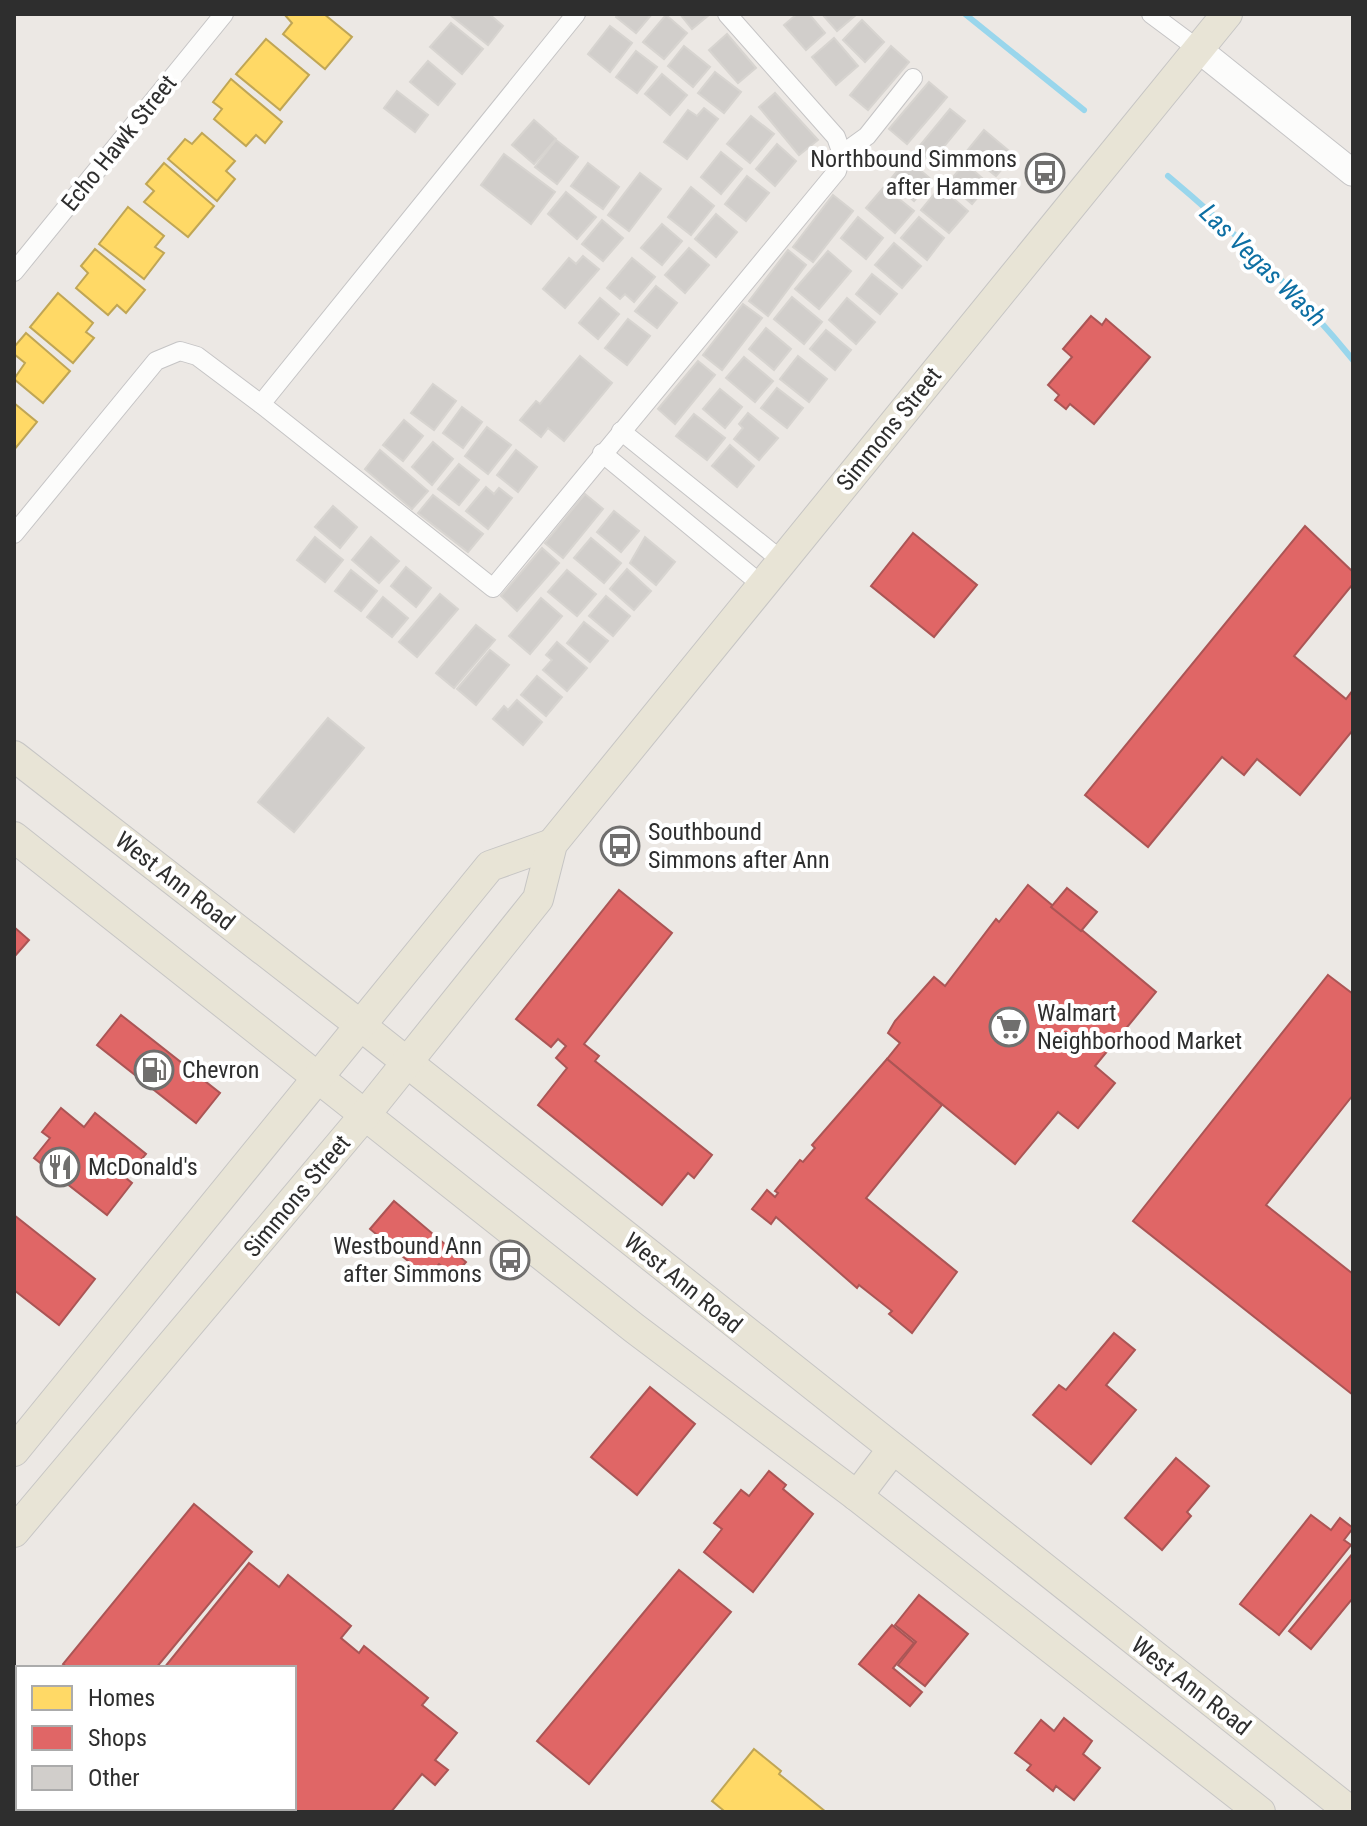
<svg xmlns="http://www.w3.org/2000/svg" width="1367" height="1826" font-family="'Roboto Condensed',sans-serif">
<style>
.homes{fill:#ffd966;stroke:#c0a655;stroke-width:2}
.shops{fill:#e06666;stroke:#ab5555;stroke-width:2}
.lines{fill:none;stroke-linecap:round;stroke-linejoin:round}
.stream{stroke:#99d6ec;stroke-width:6}
.building{fill:#d1cecb;stroke:#d7d4d0;stroke-width:2}
.street-casing{stroke:#c5c4c5;stroke-width:20}
.secondary-casing{stroke:#c5c4c5;stroke-width:28}
.primary-casing{stroke:#c6c5c4;stroke-width:32}
.street{stroke:#fcfcfb;stroke-width:18}
.secondary{stroke:#fcfcfb;stroke-width:26}
.primary{stroke:#e8e4d6;stroke-width:30}
.labels{text-anchor:middle;dominant-baseline:central;stroke-width:8;stroke-linejoin:round;paint-order:stroke}
.street-label{font-size:24px;fill:#2e2e2e;stroke:#fff}
.poi-label{font-size:24px;fill:#2e2e2e;stroke:#fff;text-anchor:start}
.water-label{font-size:26px;font-style:italic;fill:#0d6fa3;stroke:#fff}
</style>
<rect width="100%" height="100%" fill="#ece8e4"/>
<g class="homes">
<path d="M284 14H324L352 37 325 69 283 34 292 23Z"/>
<path d="M266 39 309 75 280 110 236 74Z"/>
<path d="M231 79 282 122 265 143 256 135 246 146 214 119 222 109 213 102Z"/>
<path d="M202 133 235 161 226 171 235 179 217 201 168 159 185 139 192 144Z"/>
<path d="M164 163 214 206 188 237 144 202 154 191 146 184Z"/>
<path d="M128 207 164 236 155 247 164 253 144 279 99 244Z"/>
<path d="M95 249 145 290 126 313 117 305 108 315 76 288 88 273 81 266Z"/>
<path d="M58 293 93 323 86 332 94 338 73 363 30 327Z"/>
<path d="M26 333 70 371 43 403 14 379 25 363 14 354V347Z"/>
<path d="M14 403 37 422 14 450Z"/>
<path d="M754 1749 781 1771 779 1774 826 1812H721L723 1810 712 1801Z"/>
</g>
<g class="shops">
<path d="M1091 316 1102 325 1106 319 1150 357 1094 424 1070 404 1066 409 1055 400 1059 395 1048 385 1072 357 1063 349Z"/>
<path d="M1305 526 1353 572V584L1294 656 1346 699 1353 690V730L1300 795 1257 759 1244 775 1222 757 1148 847 1085 795Z"/>
<path d="M913 533 977 585 934 637 871 586Z"/>
<path d="M1028 885 1156 992 1095 1066 1115 1083 1078 1128 1058 1112 1015 1164 887 1059 900 1043 888 1033 895 1021 934 977 945 986 996 919 999 922Z"/>
<path d="M1067 888 1097 912 1081 931 1051 907Z"/>
<path d="M619 890 672 933 584 1044 599 1056 595 1061 712 1155 694 1178 688 1173 662 1205 538 1105 567 1068 556 1058 566 1046 558 1039 551 1047 516 1019Z"/>
<path d="M14 927 29 940 14 957Z"/>
<path d="M1328 975 1353 994V1095L1266 1205 1353 1274V1395L1133 1221Z"/>
<path d="M121 1015 220 1093 196 1123 97 1045Z"/>
<path d="M887 1059 942 1105 866 1198 957 1272 912 1333 889 1314 892 1311 859 1285 857 1288 776 1217 771 1224 752 1209 767 1190 775 1197 778 1193 775 1191 800 1160 803 1162 815 1148 812 1145Z"/>
<path d="M61 1108 84 1127 95 1113 146 1154 126 1178 132 1183 107 1215 34 1158 50 1138 42 1132Z"/>
<path d="M394 1201 466 1262 454 1276 439 1264 427 1277 370 1229Z"/>
<path d="M14 1215 95 1279 59 1325 14 1290Z"/>
<path d="M1114 1333 1135 1350 1106 1385 1136 1410 1091 1464 1033 1415 1059 1385 1066 1390Z"/>
<path d="M650 1387 695 1424 637 1495 591 1457Z"/>
<path d="M1176 1458 1209 1486 1187 1512 1191 1516 1162 1550 1125 1518Z"/>
<path d="M769 1471 786 1485 783 1489 813 1514 753 1592 704 1552 722 1529 714 1523 741 1490 749 1496Z"/>
<path d="M194 1504 252 1552 156 1668H68L63 1664Z"/>
<path d="M1311 1515 1331 1530 1340 1518 1353 1528 1344 1540 1351 1545 1279 1635 1240 1604Z"/>
<path d="M1353 1553V1598L1311 1649 1289 1631Z"/>
<path d="M249 1563 279 1587 288 1575 351 1626 341 1638 359 1653 364 1646 428 1698 422 1705 457 1733 435 1760 448 1770 435 1785 422 1774 391 1812H201L196 1808H294V1668H164Z"/>
<path d="M679 1570 731 1612 589 1784 537 1741Z"/>
<path d="M919 1595 968 1634 925 1686 898 1665 916 1642 895 1625Z"/>
<path d="M892 1625 914 1643 893 1668 922 1692 910 1706 859 1664Z"/>
<path d="M1064 1718 1092 1741 1083 1754 1100 1768 1074 1800 1056 1786 1053 1791 1027 1770 1031 1765 1015 1753 1041 1720 1054 1731Z"/>
</g>
<g class="lines">
<g class="stream">
<path d="M965 14 1084 110"/>
<path d="M1168 176C1236 233 1297 291 1353 360"/>
</g>
</g>
<g class="building">
<path d="M449 14H489L503 26 488 45Z"/>
<path d="M618 14H652L636 33 616 17Z"/>
<path d="M680 14H708L709 15 692 29Z"/>
<path d="M797 14H809L825 33 806 50 784 25Z"/>
<path d="M822 14H857L837 31Z"/>
<path d="M666 15 687 33 664 59 643 42Z"/>
<path d="M862 20 884 42 865 62 843 40Z"/>
<path d="M451 23 483 49 462 74 430 47Z"/>
<path d="M610 26 632 43 610 72 588 54Z"/>
<path d="M727 34 756 68 738 83 709 50Z"/>
<path d="M834 38 858 66 836 85 812 57Z"/>
<path d="M684 46 710 67 693 87 668 66Z"/>
<path d="M891 46 909 62 868 110 850 95Z"/>
<path d="M636 51 657 67 637 93 616 77Z"/>
<path d="M428 61 455 84 438 105 410 82Z"/>
<path d="M715 72 741 92 724 113 698 93Z"/>
<path d="M662 74 687 95 670 115 645 94Z"/>
<path d="M929 82 947 97 907 144 889 129Z"/>
<path d="M397 91 428 115 415 132 384 108Z"/>
<path d="M775 93 818 140 799 155 759 107Z"/>
<path d="M704 108 718 119 687 159 664 142 688 110 697 116Z"/>
<path d="M950 109 965 121 932 161 917 149Z"/>
<path d="M751 116 774 134 750 163 727 144Z"/>
<path d="M534 120 556 139 534 164 512 145Z"/>
<path d="M984 130 1014 155 996 176 966 152Z"/>
<path d="M556 140 578 157 557 184 535 167Z"/>
<path d="M777 144 796 161 775 186 756 169Z"/>
<path d="M721 152 742 169 721 194 701 177Z"/>
<path d="M504 154 555 192 531 224 481 185Z"/>
<path d="M907 159 932 180 914 201 890 180Z"/>
<path d="M588 163 619 187 603 209 571 186Z"/>
<path d="M965 163 989 184 972 204 948 183Z"/>
<path d="M640 173 661 189 629 231 608 215Z"/>
<path d="M747 176 769 193 746 221 725 204Z"/>
<path d="M691 187 714 206 691 235 668 217Z"/>
<path d="M884 187 914 211 895 233 866 208Z"/>
<path d="M940 187 968 211 949 233 921 210Z"/>
<path d="M566 192 596 217 577 239 548 214Z"/>
<path d="M833 195 853 211 813 262 793 247Z"/>
<path d="M716 214 737 232 716 257 695 239Z"/>
<path d="M858 217 883 238 866 259 841 238Z"/>
<path d="M919 217 944 238 927 260 901 238Z"/>
<path d="M602 220 623 238 603 261 582 244Z"/>
<path d="M662 224 682 241 662 265 641 248Z"/>
<path d="M894 243 921 266 902 288 875 265Z"/>
<path d="M689 248 709 265 685 293 665 275Z"/>
<path d="M788 250 806 265 768 316 749 301Z"/>
<path d="M828 251 851 271 819 309 795 289Z"/>
<path d="M583 256 599 269 565 308 543 289 569 258 576 264Z"/>
<path d="M632 258 655 277 634 302 625 294 620 299 607 288Z"/>
<path d="M872 274 897 294 880 314 856 294Z"/>
<path d="M656 286 677 303 657 328 635 311Z"/>
<path d="M792 297 822 322 804 344 774 319Z"/>
<path d="M600 298 619 314 598 339 579 323Z"/>
<path d="M847 298 875 322 856 344 829 320Z"/>
<path d="M743 304 762 318 722 370 703 355Z"/>
<path d="M628 319 650 336 627 365 605 348Z"/>
<path d="M766 328 791 349 774 370 749 349Z"/>
<path d="M826 330 851 350 835 370 810 349Z"/>
<path d="M580 356 612 383 564 441 548 428 541 437 520 420 536 401 540 404Z"/>
<path d="M798 356 827 379 809 402 780 379Z"/>
<path d="M744 357 773 381 755 402 726 378Z"/>
<path d="M698 361 715 375 675 424 658 409Z"/>
<path d="M433 384 456 401 434 430 411 413Z"/>
<path d="M777 388 803 408 787 428 761 408Z"/>
<path d="M720 389 742 407 725 428 703 409Z"/>
<path d="M462 407 482 422 463 448 443 433Z"/>
<path d="M748 413 778 438 759 460 734 439 743 428 739 424Z"/>
<path d="M694 414 725 438 707 460 676 436Z"/>
<path d="M404 420 423 436 403 461 383 445Z"/>
<path d="M487 427 511 445 488 474 465 456Z"/>
<path d="M433 442 453 459 432 485 412 467Z"/>
<path d="M730 445 754 466 737 487 712 466Z"/>
<path d="M380 450 428 491 412 509 365 469Z"/>
<path d="M516 450 537 467 518 492 497 475Z"/>
<path d="M459 464 479 480 459 505 438 489Z"/>
<path d="M486 487 494 494 499 488 512 498 488 529 466 511Z"/>
<path d="M585 494 603 509 563 558 545 543Z"/>
<path d="M433 495 483 534 468 552 418 513Z"/>
<path d="M333 506 357 527 340 548 315 527Z"/>
<path d="M614 511 639 531 621 552 597 532Z"/>
<path d="M315 537 343 560 325 582 297 560Z"/>
<path d="M371 537 399 561 379 583 352 560Z"/>
<path d="M645 537 675 562 656 585 630 563Z"/>
<path d="M591 538 621 563 604 583 574 558Z"/>
<path d="M542 548 559 563 517 611 501 596Z"/>
<path d="M406 567 431 588 416 607 391 586Z"/>
<path d="M627 569 651 591 634 610 610 589Z"/>
<path d="M351 570 377 591 361 611 335 591Z"/>
<path d="M567 570 596 594 577 616 548 592Z"/>
<path d="M440 594 458 609 417 657 399 642Z"/>
<path d="M606 596 630 616 613 636 589 616Z"/>
<path d="M383 597 408 618 392 637 367 617Z"/>
<path d="M541 598 562 616 530 654 509 636Z"/>
<path d="M584 622 608 641 590 662 567 643Z"/>
<path d="M476 625 495 640 454 688 436 673Z"/>
<path d="M557 642 587 668 567 691 543 670 552 660 546 655Z"/>
<path d="M490 650 509 665 476 705 457 689Z"/>
<path d="M537 676 562 697 546 716 521 695Z"/>
<path d="M517 700 542 722 523 745 493 719 504 706 508 710Z"/>
<path d="M328 718 364 748 294 832 258 802Z"/>
</g>
<g class="lines">
<g class="street-casing">
<g id="street">
<path d="M1151 14 1198 49"/>
<path d="M842 154 867 136 913 78"/>
<path d="M14 272 224 14"/>
<path d="M261 404 576 14"/>
<path d="M621 431 781 560"/>
<path d="M602 453 762 585"/>
<path d="M14 534 156 361 180 351 197 356 261 404 493 588 837 171 842 154 836 137 727 14"/>
</g>
</g>
<g class="secondary-casing">
<path id="secondary" d="M1198 49 1353 173"/>
</g>
<g class="primary-casing">
<g id="primary">
<path d="M14 756 360 1025 1351 1812"/>
<path d="M14 837 634 1328 857 1496 1260 1812"/>
<path d="M14 1451 490 866 552 844"/>
<path d="M857 1496 892 1450"/>
<path d="M14 1532 364 1116 538 899 552 844 1227 14"/>
</g>
</g>
<use href="#street" class="street"/>
<use href="#secondary" class="secondary"/>
<use href="#primary" class="primary"/>
</g>
<defs>
<g id="bus-ring" transform="scale(2)"><circle r="9.5" fill="#fff" stroke="#706f6e" stroke-width="1.5"/><path d="M-5-6H5V4H4V6H2V4H-2V6H-4V4H-5ZM-3.5-4V0h7V-4ZM-3.5 1.2v1.5H-2V1.2ZM2 1.2v1.5H3.5V1.2Z" fill="#706f6e"/></g>
<g id="supermarket-ring" transform="scale(2)"><circle r="9.5" fill="#fff" stroke="#706f6e" stroke-width="1.5"/><path d="M-6-5.5h2.5l.6 2H6L4.5 2H-2.5L-4.4-4H-6ZM-1.5 3.2a1.3 1.3 0 1 0 .1 0ZM3 3.2a1.3 1.3 0 1 0 .1 0Z" fill="#706f6e"/></g>
<g id="fuel-ring" transform="scale(2)"><circle r="9.5" fill="#fff" stroke="#706f6e" stroke-width="1.5"/><path d="M-5.5-6h7V0h2V4h1.3V-2.5L3-4.5l.8-.8L6-3V5H2.5V1h-1V6h-7ZM-4.2-4.7v3.2H.2V-4.7Z" fill="#706f6e"/></g>
<g id="restaurant-ring" transform="scale(2)"><circle r="9.5" fill="#fff" stroke="#706f6e" stroke-width="1.5"/><path d="M-5-6h1v4h1v-4h1v4h1v-4h1v5L-1.5 .5V6h-2V.5L-5-1ZM5-6V6H3V1.5H1.5Q1.5-4 5-6Z" fill="#706f6e"/></g>
</defs>
<g fill-rule="evenodd">
<use href="#bus-ring" x="1045" y="173"/>
<use href="#bus-ring" x="620" y="846"/>
<use href="#supermarket-ring" x="1009" y="1027"/>
<use href="#fuel-ring" x="154" y="1070"/>
<use href="#restaurant-ring" x="60" y="1167"/>
<use href="#bus-ring" x="510" y="1260"/>
</g>
<g class="labels">
<g class="street-label">
<text transform="translate(119 143) rotate(-51)">Echo Hawk Street</text>
<text transform="translate(889 429) rotate(-51)">Simmons Street</text>
<text transform="translate(175 881) rotate(38)">West Ann Road</text>
<text transform="translate(297 1196) rotate(-50)">Simmons Street</text>
<text transform="translate(683 1283) rotate(39)">West Ann Road</text>
<text transform="translate(1191 1686) rotate(38)">West Ann Road</text>
</g>
<g class="poi-label">
<text x="1017" y="159" text-anchor="end">Northbound Simmons<tspan x="1017" dy="28">after Hammer</tspan></text>
<text x="648" y="832">Southbound<tspan x="648" dy="28">Simmons after Ann</tspan></text>
<text x="1037" y="1013">Walmart<tspan x="1037" dy="28">Neighborhood Market</tspan></text>
<text x="182" y="1070">Chevron</text>
<text x="88" y="1167">McDonald's</text>
<text x="482" y="1246" text-anchor="end">Westbound Ann<tspan x="482" dy="28">after Simmons</tspan></text>
</g>
<g class="water-label">
<text transform="translate(1263 265) rotate(44)">Las Vegas Wash</text>
</g>
</g>
<rect width="1367" height="1826" fill="none" stroke="#2e2e2e" stroke-width="32"/>
<rect x="16" y="1666" width="280" height="144" fill="#ffffff" stroke="#ababab" stroke-width="2"/>
<rect x="32" y="1686" width="40" height="24" fill="#ffd966" stroke="#ababab" stroke-width="2"/>
<text x="88" y="1706" font-size="24" fill="#2e2e2e">Homes</text>
<rect x="32" y="1726" width="40" height="24" fill="#e06666" stroke="#ababab" stroke-width="2"/>
<text x="88" y="1746" font-size="24" fill="#2e2e2e">Shops</text>
<rect x="32" y="1766" width="40" height="24" fill="#d1cecb" stroke="#ababab" stroke-width="2"/>
<text x="88" y="1786" font-size="24" fill="#2e2e2e">Other</text>
</svg>
